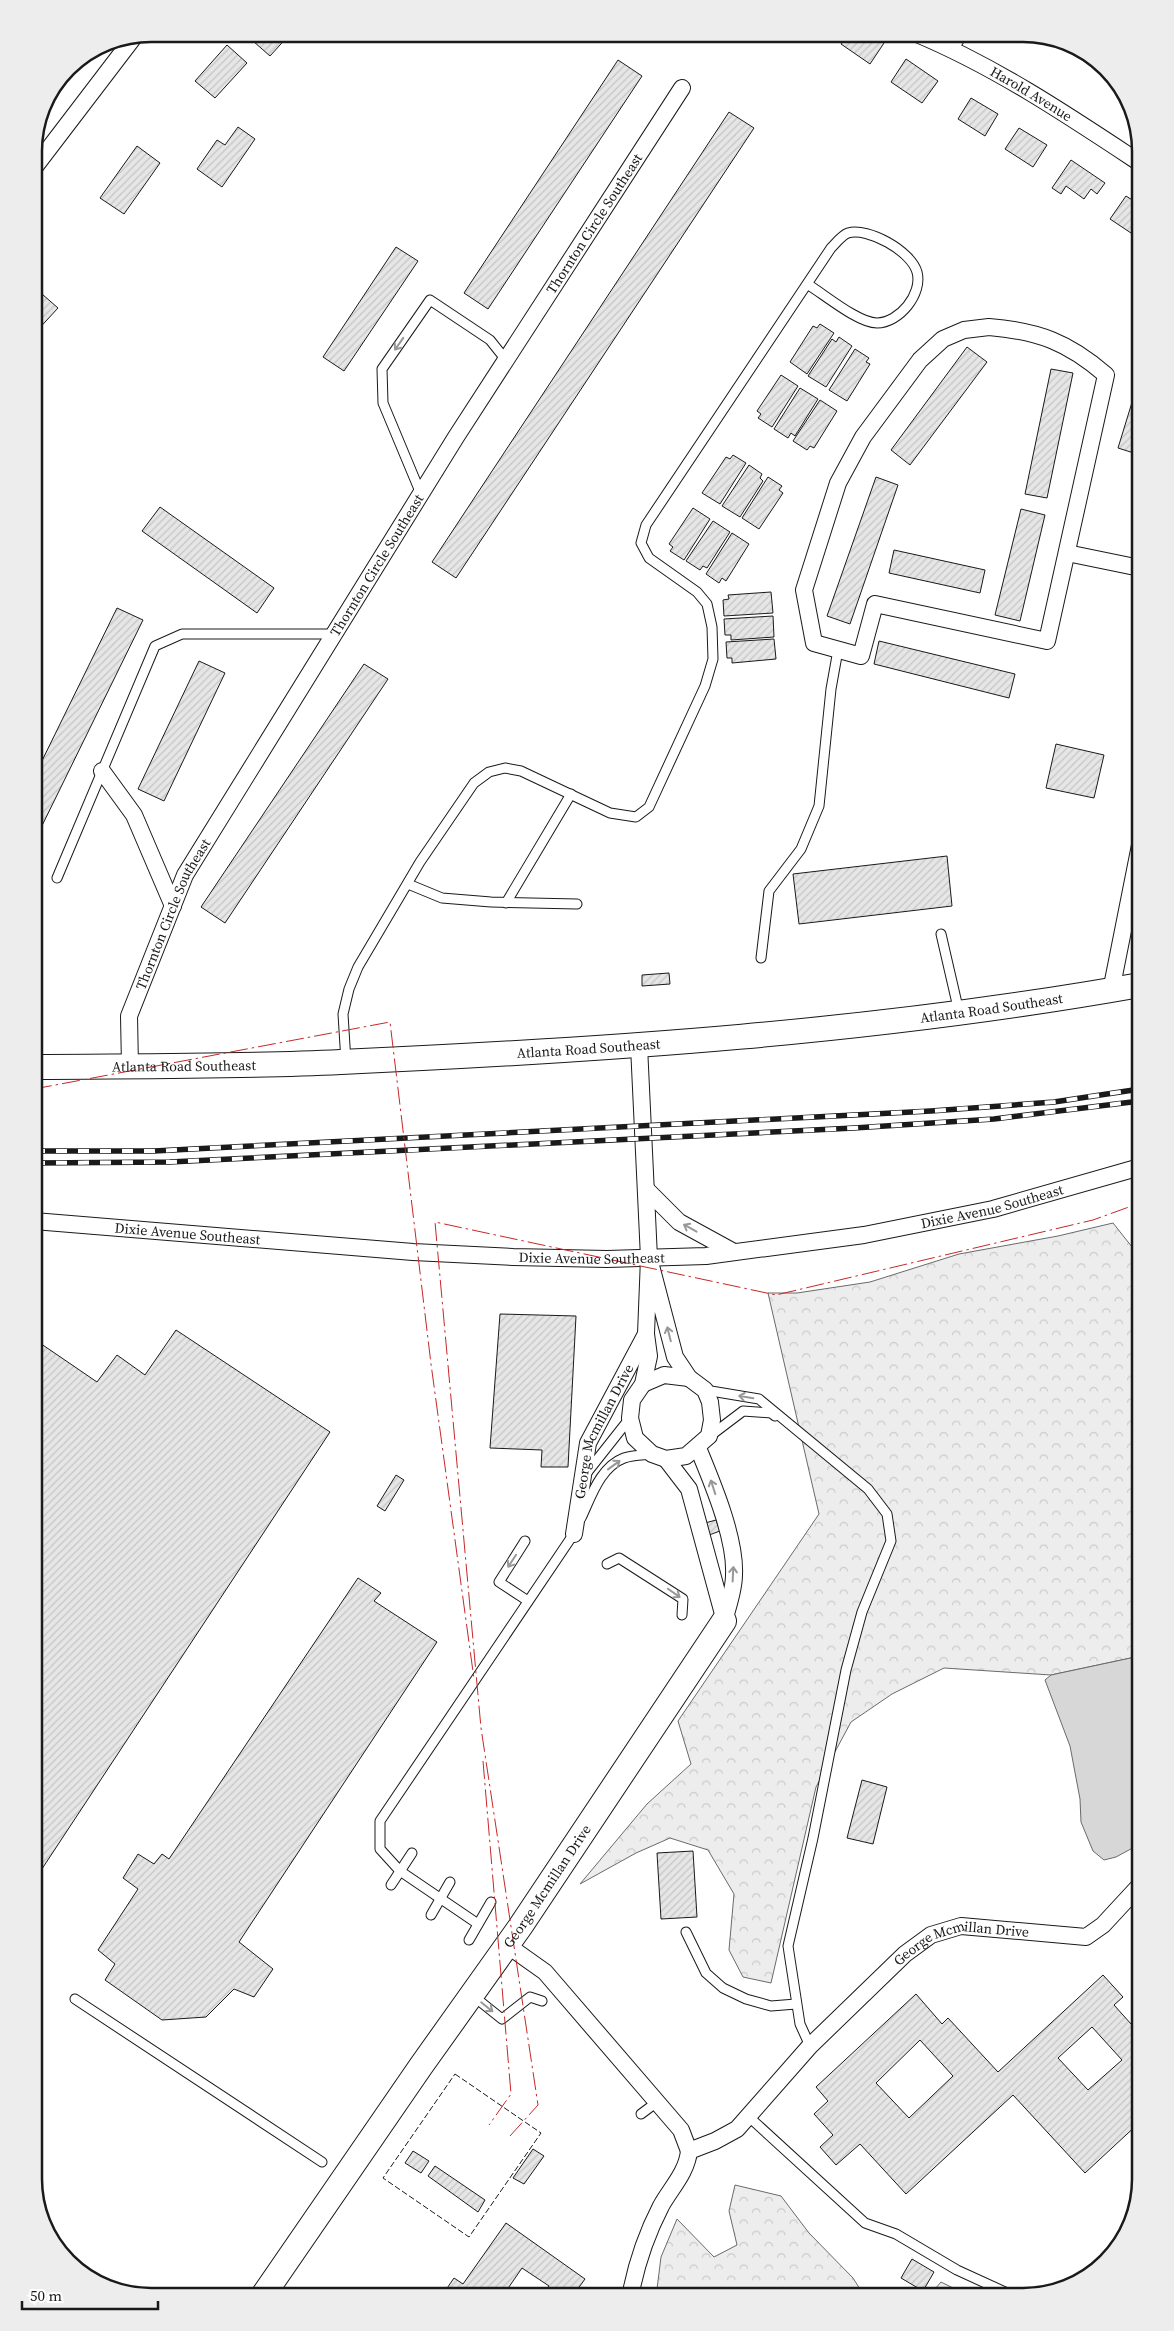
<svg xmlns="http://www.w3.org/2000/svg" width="1174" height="2331" font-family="'Source Serif 4',serif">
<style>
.forest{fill:url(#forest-crowns);stroke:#6a6a6a}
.water{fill:#d7d7d7;stroke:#6a6a6a}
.building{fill:url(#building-hatch);stroke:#1a1a1a;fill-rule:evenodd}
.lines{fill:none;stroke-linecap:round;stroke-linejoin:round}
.lane-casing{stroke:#1a1a1a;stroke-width:11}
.street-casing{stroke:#1a1a1a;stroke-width:18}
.secondary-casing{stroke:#1a1a1a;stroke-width:26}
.lane{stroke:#fff;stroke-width:9}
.street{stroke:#fff;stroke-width:16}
.secondary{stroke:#fff;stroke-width:24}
.rail-casing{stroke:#1a1a1a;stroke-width:5.5}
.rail{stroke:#fff;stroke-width:4;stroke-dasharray:11;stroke-linecap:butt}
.fence{stroke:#1a1a1a;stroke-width:1;stroke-dasharray:6 2.5;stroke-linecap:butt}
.power{stroke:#c62828;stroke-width:1;stroke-dasharray:18 4 2.5 4;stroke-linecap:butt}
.oneway{stroke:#989898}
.labels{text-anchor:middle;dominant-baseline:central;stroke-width:4;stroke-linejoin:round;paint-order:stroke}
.street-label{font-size:14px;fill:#1a1a1a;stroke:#fff}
.rim{fill:none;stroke:#1a1a1a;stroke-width:2.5}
</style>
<defs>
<pattern id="forest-crowns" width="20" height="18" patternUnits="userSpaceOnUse" patternTransform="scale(1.25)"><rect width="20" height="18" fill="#ededed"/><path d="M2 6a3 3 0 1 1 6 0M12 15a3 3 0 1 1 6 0" fill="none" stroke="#cbcbcb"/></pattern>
<pattern id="building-hatch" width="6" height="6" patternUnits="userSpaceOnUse" patternTransform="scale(1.25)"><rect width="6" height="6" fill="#e6e6e6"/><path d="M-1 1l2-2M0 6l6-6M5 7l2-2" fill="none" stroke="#c5c5c5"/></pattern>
</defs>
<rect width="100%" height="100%" fill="#fff"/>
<g class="forest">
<path d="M1113 1223 1140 1257V1656L1051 1675 944 1668 892 1694 851 1722 816 1787 771 1983 743 1977 729 1950 734 1894 708 1850 670 1838 636 1853 580 1884 647 1804 691 1764 678 1721 819 1514 768 1293H797L870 1282 959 1254 1058 1236Z"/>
<path d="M735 2185 781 2196 809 2233 853 2278 865 2297H656L661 2257 677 2219 714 2257 737 2245 729 2211Z"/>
<path d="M941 2282 971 2297H928Z"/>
</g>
<path class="water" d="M1140 1656V1844L1116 1857 1104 1860 1093 1851 1081 1822 1080 1799 1070 1746 1045 1680 1051 1675Z"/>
<g class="building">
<path d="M245 34H290L270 56Z"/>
<path d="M848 34H870L884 43 870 64 841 44Z"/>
<path d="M227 45 247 63 215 98 195 81Z"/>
<path d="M906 59 938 81 922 103 891 82Z"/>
<path d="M618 60 642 76 488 309 464 293Z"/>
<path d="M971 98 998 114 985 136 958 119Z"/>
<path d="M729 112 754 128 456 578 432 562Z"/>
<path d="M238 127 255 139 222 187 197 169 217 140 225 145Z"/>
<path d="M1019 128 1047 145 1033 167 1005 149Z"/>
<path d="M137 146 160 163 124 214 100 198Z"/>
<path d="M1071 160 1105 183 1097 194 1091 189 1084 199 1066 186 1061 194 1052 188Z"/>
<path d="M1126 196 1140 205V239L1110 219Z"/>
<path d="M396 247 418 261 344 371 323 357Z"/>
<path d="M42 294 58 308 34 334V302Z"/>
<path d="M820 324 834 333 807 374 790 362 813 326 817 328Z"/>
<path d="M839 337 852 346 826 387 808 376 832 339 836 342Z"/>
<path d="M967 347 987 362 910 465 891 450Z"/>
<path d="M855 349 869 358 866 362 870 364 847 401 829 390Z"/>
<path d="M1051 369 1073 373 1047 498 1025 494Z"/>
<path d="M781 375 798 386 772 427 758 418 761 414 757 411Z"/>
<path d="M1137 386 1140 387V455L1118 448Z"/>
<path d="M800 388 818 399 795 436 791 433 788 438 774 429Z"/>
<path d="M820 400 837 411 814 448 810 446 807 450 793 441Z"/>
<path d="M733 455 746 463 720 504 702 493 726 457 730 459Z"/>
<path d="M749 465 762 474 760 478 763 481 740 517 722 506Z"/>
<path d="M768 477 782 486 779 490 783 493 759 529 742 518Z"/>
<path d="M876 477 898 485 850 624 827 616Z"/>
<path d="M160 507 274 588 257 613 142 531Z"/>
<path d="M693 508 710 519 684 560 670 551 673 547 669 544Z"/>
<path d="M1021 509 1045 515 1020 621 995 615Z"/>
<path d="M713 521 730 532 707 568 703 566 700 570 686 561Z"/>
<path d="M732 533 749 544 726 581 722 578 719 583 706 574Z"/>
<path d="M894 550 985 570 980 593 889 573Z"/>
<path d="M771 592 773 613 724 616 723 600 729 599 728 595Z"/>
<path d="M117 608 143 620 34 842V777Z"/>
<path d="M773 616 774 637 731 640V635H725L724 619Z"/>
<path d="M774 639 776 659 732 663V658H727L726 642Z"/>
<path d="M879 641 1015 674 1009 698 874 664Z"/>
<path d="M199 661 225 673 164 801 138 789Z"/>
<path d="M364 664 388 679 225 923 201 907Z"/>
<path d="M1056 744 1104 755 1094 798 1046 788Z"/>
<path d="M947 856 952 906 799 924 793 874Z"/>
<path d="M669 973 670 984 642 986V975Z"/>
<path d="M500 1314 576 1316 568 1467H541L542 1450 490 1448Z"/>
<path d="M176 1330 330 1432 34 1881V1339L97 1382 117 1355 145 1375Z"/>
<path d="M396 1475 404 1480 385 1511 377 1506Z"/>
<path d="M716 1520 720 1531 709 1535 705 1523Z"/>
<path d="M358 1578 381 1593 374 1601 437 1642 239 1942 273 1969 254 1997 234 1989 206 2017 162 2020 105 1980 115 1964 98 1950 138 1889 123 1878 138 1854 154 1864 162 1854 169 1859Z"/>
<path d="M862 1780 887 1787 873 1844 847 1838Z"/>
<path d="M693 1851 697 1917 661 1919 657 1853Z"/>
<path d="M1103 1975 1123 1997 1114 2005 1140 2034V2122L1085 2173 1013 2095 906 2194 860 2144 836 2165 820 2147 833 2135 814 2114 828 2101 816 2087 916 1994 942 2024 948 2018 998 2072ZM1092 2027 1122 2060 1088 2090 1058 2058ZM920 2040 953 2076 909 2118 876 2083Z"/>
<path d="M533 2149 544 2156 524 2184 513 2178Z"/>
<path d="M413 2151 429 2161 421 2173 405 2163Z"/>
<path d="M435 2166 485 2200 478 2212 428 2176Z"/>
<path d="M506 2223 585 2279 572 2297H541L549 2286 522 2268 502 2297H441L454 2278 463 2284Z"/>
<path d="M912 2259 934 2272 923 2291 901 2278Z"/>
<path d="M334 2288 346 2297H328Z"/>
</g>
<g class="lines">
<g class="lane-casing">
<g id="lane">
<path d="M421 494 383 403 382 369 430 300 490 340 506 360"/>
<path d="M57 878 155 646 182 634H334"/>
<path d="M408 884 442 898 491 902 577 904"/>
<path d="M506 903 571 794"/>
<path d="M941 934 959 1012"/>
<path d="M761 958 769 891 801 849 819 806 831 689 838 650"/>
<path d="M346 1062 343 1014 349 989 358 967 420 862 474 783 489 772 505 768 521 771 610 813 636 817 649 807 705 686 713 659 712 627 707 604 697 592 649 558 641 543 646 525 831 248C835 244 842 235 848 233 868 227 911 251 917 272 923 294 899 323 877 323 858 323 824 294 807 284"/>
<path d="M705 1390 759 1399 868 1489 887 1514 891 1541 862 1612 846 1670 813 1838 788 1946 800 2024 810 2046"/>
<path d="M710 1436 743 1411 771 1413 775 1416"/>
<path d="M585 1475 630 1418"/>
<path d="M581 1518C591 1497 600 1467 624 1458 632 1455 643 1455 652 1454"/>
<path d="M525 1541 499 1582 528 1601"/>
<path d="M607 1564 619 1558 683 1599 682 1615"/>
<path d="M391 1885 412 1853"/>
<path d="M431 1915 450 1882"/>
<path d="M478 1924 400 1871 380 1849V1821L575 1532"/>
<path d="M686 1932 706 1973 723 1988 746 1999 771 2006 796 2004"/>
<path d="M469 1940 491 1902"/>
<path d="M472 1995 502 2019 530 1997 542 2001"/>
<path d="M75 1999 322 2162"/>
<path d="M641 2114 657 2102"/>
<path d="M748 2116 865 2223 896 2234 957 2270 1016 2297"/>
</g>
</g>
<g class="street-casing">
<g id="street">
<path id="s1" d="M917 34C996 67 1069 116 1140 163"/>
<path d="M950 48 959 34"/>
<path d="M34 168 134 37"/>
<path d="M989 327C1038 331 1068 342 1106 375L1047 641 875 604 861 656 814 643 804 590 838 483 863 437 920 360 943 339 964 330Z"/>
<path d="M1067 553 1140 568"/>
<path d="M102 771 134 815 173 906"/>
<path d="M1111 991 1140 845"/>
<path d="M639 1046 649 1258 646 1334 649 1356 643 1384 632 1400 630 1418 635 1438 652 1454 666 1459 686 1456 709 1436 712 1420 710 1402 705 1390 689 1378 675 1357 649 1258"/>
<path id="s2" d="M130 1066 129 1016 185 875 456 437 682 88"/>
<path d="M646 1189 679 1222 732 1251"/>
<path id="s3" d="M34 1221 413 1252 513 1257 607 1259 706 1256 864 1235 993 1209 1140 1167"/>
<path d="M643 1384 664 1375 689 1378"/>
<path d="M698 1448C712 1482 736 1538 734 1575 734 1590 728 1606 724 1621"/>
<path d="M666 1459 689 1489 723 1614"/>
<path id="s4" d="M574 1534 588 1443 646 1334"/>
<path d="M507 1945 545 1972 681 2130 689 2151"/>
<path id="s5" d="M630 2297C636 2265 646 2235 661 2206 671 2188 687 2172 689 2151L715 2141 737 2129 810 2046 905 1954 931 1935 961 1926 1086 1937 1103 1925 1140 1885"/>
</g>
</g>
<g class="secondary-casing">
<g id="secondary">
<path id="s6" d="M34 1067C136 1066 239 1067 341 1062 609 1050 876 1032 1140 985"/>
<path id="s7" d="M262 2297 421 2066 520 1927 724 1621"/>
</g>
</g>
<use href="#lane" class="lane"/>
<use href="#street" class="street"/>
<use href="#secondary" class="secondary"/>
<g class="rail-casing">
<g id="rail">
<path d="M34 1151H154L931 1111 1054 1102 1140 1089"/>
<path d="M34 1163 170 1162 854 1128 994 1119 1140 1101"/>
</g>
</g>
<use href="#rail" class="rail"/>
<path class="fence" d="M455 2074 541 2133 469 2237 383 2178Z"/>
<g class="power">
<path d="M34 1089 390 1022 431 1364 474 1679"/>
<path d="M483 1761 511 2094 489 2125"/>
<path d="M510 2136 538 2105 481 1728 435 1222 776 1295 1093 1220 1140 1203"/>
</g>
</g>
<defs><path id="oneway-shaft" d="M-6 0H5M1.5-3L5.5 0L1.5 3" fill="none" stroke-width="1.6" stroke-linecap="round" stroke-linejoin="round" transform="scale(1.25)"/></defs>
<g class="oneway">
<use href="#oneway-shaft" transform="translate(399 344) rotate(125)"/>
<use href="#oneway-shaft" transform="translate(690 1228) rotate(-151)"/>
<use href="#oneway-shaft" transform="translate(669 1334) rotate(-104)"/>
<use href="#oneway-shaft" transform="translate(746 1397) rotate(-171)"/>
<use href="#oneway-shaft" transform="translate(614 1465) rotate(-36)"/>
<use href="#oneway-shaft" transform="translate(713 1487) rotate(-108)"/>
<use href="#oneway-shaft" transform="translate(512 1561) rotate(123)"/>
<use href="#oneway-shaft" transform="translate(733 1574) rotate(-87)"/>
<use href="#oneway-shaft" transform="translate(674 1593) rotate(35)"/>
<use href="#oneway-shaft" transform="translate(487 2007) rotate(39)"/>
</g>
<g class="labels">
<g class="street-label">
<text stroke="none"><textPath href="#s1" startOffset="129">Harold Avenue</textPath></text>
<text stroke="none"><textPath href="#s2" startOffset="971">Thornton Circle Southeast</textPath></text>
<text stroke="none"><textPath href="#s2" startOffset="566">Thornton Circle Southeast</textPath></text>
<text stroke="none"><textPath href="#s2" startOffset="161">Thornton Circle Southeast</textPath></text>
<text stroke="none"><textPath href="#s6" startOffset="960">Atlanta Road Southeast</textPath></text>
<text stroke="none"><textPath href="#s6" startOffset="555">Atlanta Road Southeast</textPath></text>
<text stroke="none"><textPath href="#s6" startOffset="150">Atlanta Road Southeast</textPath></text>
<text stroke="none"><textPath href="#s3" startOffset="964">Dixie Avenue Southeast</textPath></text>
<text stroke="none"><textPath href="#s3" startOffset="154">Dixie Avenue Southeast</textPath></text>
<text stroke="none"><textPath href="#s3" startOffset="559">Dixie Avenue Southeast</textPath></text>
<text stroke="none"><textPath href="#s4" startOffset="108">George Mcmillan Drive</textPath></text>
<text stroke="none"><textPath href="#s7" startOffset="500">George Mcmillan Drive</textPath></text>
<text stroke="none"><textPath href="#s5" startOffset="514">George Mcmillan Drive</textPath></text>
</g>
</g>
<path d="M0 0H1174V2331H0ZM151 42H1023A109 109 0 0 1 1132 151V2179A109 109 0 0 1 1023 2288H151A109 109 0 0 1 42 2179V151A109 109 0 0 1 151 42Z" fill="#ededed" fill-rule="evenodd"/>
<path class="rim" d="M151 42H1023A109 109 0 0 1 1132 151V2179A109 109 0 0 1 1023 2288H151A109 109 0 0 1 42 2179V151A109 109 0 0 1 151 42Z"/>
<path d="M22 2301v8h136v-8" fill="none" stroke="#1a1a1a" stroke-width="2.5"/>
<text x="30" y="2301" font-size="15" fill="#1a1a1a" stroke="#ffffff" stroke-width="4" paint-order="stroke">50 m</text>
</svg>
